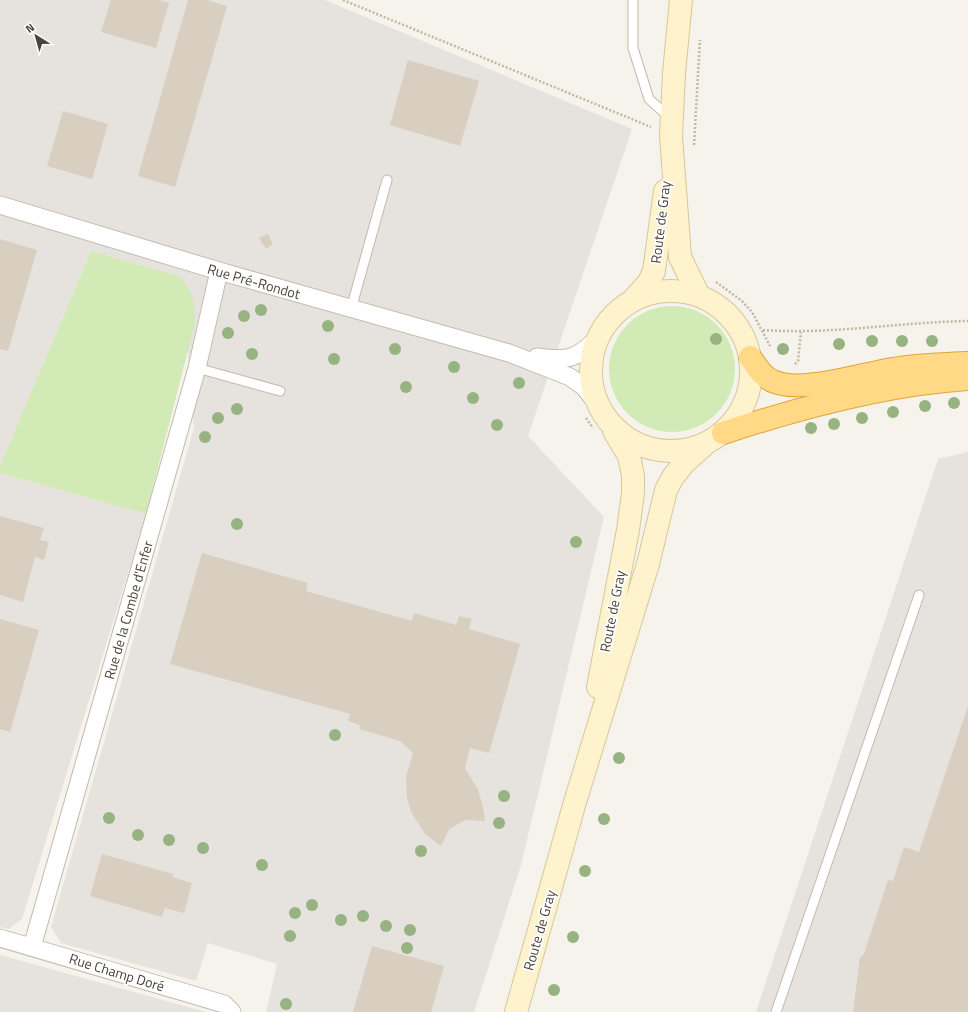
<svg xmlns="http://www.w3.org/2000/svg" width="968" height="1012" font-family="'Titillium Web',sans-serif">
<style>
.industrial{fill:#e6e2dd}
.green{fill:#d2eab5}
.building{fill:#d8cfc1}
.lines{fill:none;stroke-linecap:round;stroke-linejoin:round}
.service-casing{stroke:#c2bbae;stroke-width:11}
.minor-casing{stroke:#c2bbae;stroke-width:19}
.secondary-casing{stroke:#d6c79b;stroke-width:24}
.trunk-casing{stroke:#e0a43c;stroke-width:24}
.path{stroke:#c4b79f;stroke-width:2.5;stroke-dasharray:2 2;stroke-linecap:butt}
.service{stroke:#fff;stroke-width:9}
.minor{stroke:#fff;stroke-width:17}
.secondary{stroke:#fff3cd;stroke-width:22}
.trunk{stroke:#ffd985;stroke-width:22}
.tree{fill:#97b381}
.labels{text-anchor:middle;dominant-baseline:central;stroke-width:3.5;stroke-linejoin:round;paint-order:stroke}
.street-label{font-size:14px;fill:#4b4439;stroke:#fff}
</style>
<rect width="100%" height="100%" fill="#f6f3ec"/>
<g class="industrial">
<path d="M0 0H325L632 129 528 436 604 517 521 865 474 1012H266L277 964 208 943 196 981 61 943 51 927 194 428 182 277 91 251 0 466Z"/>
<path d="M968 452V1012H756L938 459Z"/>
<path d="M0 473 146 514 22 919 9 929 0 927Z"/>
<path d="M0 955 206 1012H0Z"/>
</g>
<g class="green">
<path d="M91 251 182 277 194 300 195 323 146 514 0 473V466Z"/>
<circle cx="672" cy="369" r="63"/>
</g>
<g class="building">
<path d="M111 0H159L169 3 156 48 101 32Z"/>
<path d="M188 0H207L227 6 175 187 138 176Z"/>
<path d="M408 60 479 81 460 146 390 125Z"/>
<path d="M63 111 108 124 92 179 47 166Z"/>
<path d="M268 234 273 244 266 249 259 238Z"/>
<path d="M0 239 37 250 8 351 0 349Z"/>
<path d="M0 516 44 528 40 540 49 542 44 560 35 557 23 602 0 595Z"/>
<path d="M202 553 308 583 306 591 412 621 414 613 456 625 459 616 472 619 469 629 520 644 489 753 470 748 465 768 478 790 483 807 485 821 465 820 449 829 441 846 425 834 411 812 407 798 406 777 413 753 400 741 359 729 360 725 348 721 350 714 354 715 170 664Z"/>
<path d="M0 619 39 630 10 732 0 729Z"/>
<path d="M968 706V1012H853L860 957 864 954 888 880 893 881 904 847 919 852Z"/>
<path d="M102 854 173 874 172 877 192 883 184 913 165 908 162 917 90 896Z"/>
<path d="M372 946 444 966 431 1012H353Z"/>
</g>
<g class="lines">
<g class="service-casing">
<g id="service">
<path d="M633 0V48L649 99 669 117"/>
<path d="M351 309 387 180"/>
<path d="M197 368 280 391"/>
<path d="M776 1012 919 595"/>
</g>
</g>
<g class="minor-casing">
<g id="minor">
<path d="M0 205 219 271 509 353 570 377 584 387 596 402"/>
<path d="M537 357C569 361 575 360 599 337"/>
<path d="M0 938 224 1004 232 1012"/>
<path d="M32 947 197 368 219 271"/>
</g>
</g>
<g class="secondary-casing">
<g id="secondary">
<path d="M681 0 674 73 671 136 680 257 698 294"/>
<circle cx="671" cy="371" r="80"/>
<path d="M633 300 649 282 654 271 665 191"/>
<path d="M598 687 628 530 633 493V476L629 456 614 431"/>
<path d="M516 1012 575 802 648 564 666 490 673 477 684 463 703 446"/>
</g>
</g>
<g class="trunk-casing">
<g id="trunk">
<path d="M750 357C757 367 763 378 775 382 803 393 862 374 892 369 917 365 943 364 968 363"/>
<path d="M723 433C799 408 889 384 968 379"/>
</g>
</g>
<g class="path">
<path d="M343 0 651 127"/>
<path d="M694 145 700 40"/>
<path d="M716 282 742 301 752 312 770 346"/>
<path d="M763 330C830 335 900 322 968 321"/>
<path d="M795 364 798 361 801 332"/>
<path d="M586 418 593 428"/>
</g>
<use href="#service" class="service"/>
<use href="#minor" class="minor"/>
<use href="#secondary" class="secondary"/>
<use href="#trunk" class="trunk"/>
</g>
<g class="tree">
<circle cx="261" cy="310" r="6"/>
<circle cx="244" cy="316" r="6"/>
<circle cx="328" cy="326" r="6"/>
<circle cx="228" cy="333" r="6"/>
<circle cx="716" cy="339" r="6"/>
<circle cx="872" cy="341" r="6"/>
<circle cx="902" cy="341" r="6"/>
<circle cx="932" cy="341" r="6"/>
<circle cx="839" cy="344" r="6"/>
<circle cx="395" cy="349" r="6"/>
<circle cx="783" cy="349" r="6"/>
<circle cx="252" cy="354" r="6"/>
<circle cx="334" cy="359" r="6"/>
<circle cx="454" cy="367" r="6"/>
<circle cx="519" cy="383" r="6"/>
<circle cx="406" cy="387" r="6"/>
<circle cx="473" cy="398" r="6"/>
<circle cx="954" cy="403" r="6"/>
<circle cx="925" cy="406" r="6"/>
<circle cx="237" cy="409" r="6"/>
<circle cx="893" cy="412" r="6"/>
<circle cx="218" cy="418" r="6"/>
<circle cx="862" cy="418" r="6"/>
<circle cx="834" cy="424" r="6"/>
<circle cx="497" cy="425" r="6"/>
<circle cx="811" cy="428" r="6"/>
<circle cx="205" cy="437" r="6"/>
<circle cx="237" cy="524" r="6"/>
<circle cx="576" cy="542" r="6"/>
<circle cx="335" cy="735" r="6"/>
<circle cx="619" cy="758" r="6"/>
<circle cx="504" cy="796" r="6"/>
<circle cx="109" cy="818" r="6"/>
<circle cx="604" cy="819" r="6"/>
<circle cx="499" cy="823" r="6"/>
<circle cx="138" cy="835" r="6"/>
<circle cx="169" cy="840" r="6"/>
<circle cx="203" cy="848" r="6"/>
<circle cx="421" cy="851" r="6"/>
<circle cx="262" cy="865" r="6"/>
<circle cx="585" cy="871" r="6"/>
<circle cx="312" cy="905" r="6"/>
<circle cx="295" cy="913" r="6"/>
<circle cx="363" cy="916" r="6"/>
<circle cx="341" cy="920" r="6"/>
<circle cx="386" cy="926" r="6"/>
<circle cx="410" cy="930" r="6"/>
<circle cx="290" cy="936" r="6"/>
<circle cx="573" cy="937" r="6"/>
<circle cx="407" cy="948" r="6"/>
<circle cx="554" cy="990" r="6"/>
<circle cx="286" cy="1004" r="6"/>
</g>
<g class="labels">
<g class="street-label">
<text transform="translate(660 222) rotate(-83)">Route de Gray</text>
<text transform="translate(254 281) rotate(16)">Rue Pré-Rondot</text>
<text transform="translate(128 610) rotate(-74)">Rue de la Combe d'Enfer</text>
<text transform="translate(612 611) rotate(-79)">Route de Gray</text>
<text transform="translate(539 930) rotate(-74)">Route de Gray</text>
<text transform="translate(117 972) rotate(17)">Rue Champ Doré</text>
</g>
</g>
<g transform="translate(36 36) rotate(323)" stroke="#ffffff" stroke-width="3" paint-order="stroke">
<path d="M0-3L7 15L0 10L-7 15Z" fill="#4b4439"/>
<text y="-6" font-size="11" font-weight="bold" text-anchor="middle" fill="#4b4439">N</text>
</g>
</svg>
